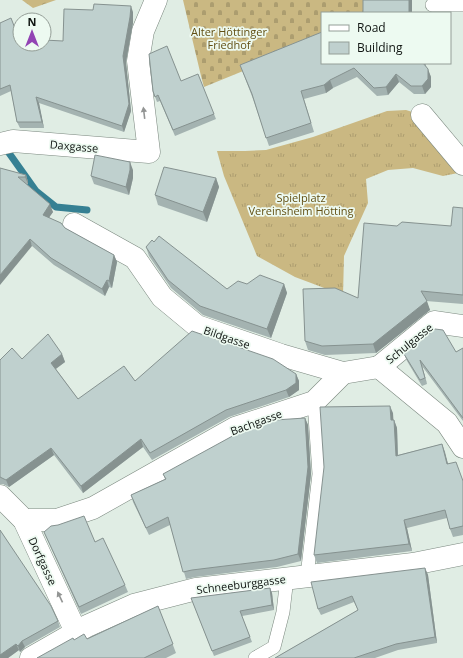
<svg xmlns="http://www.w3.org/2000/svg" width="463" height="658" font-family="'Open Sans',sans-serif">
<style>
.grass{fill:url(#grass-tufts)}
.forest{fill:url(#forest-crowns)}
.cemetery{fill:url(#cemetery-stones)}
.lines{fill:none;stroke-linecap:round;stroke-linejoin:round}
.stream{stroke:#368093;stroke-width:7}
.service-casing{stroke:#7b887f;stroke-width:14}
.minor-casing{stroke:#7b887f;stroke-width:23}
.tertiary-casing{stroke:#7b887f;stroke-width:23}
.service{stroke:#fff;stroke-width:13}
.minor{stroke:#fff;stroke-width:22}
.tertiary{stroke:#fff;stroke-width:22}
.wall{fill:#a4b3b1}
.shaded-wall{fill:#869290}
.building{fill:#bfd0ce;stroke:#869290}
.oneway{fill:#939594}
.labels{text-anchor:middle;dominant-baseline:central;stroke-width:3.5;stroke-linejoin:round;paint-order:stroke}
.park-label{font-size:11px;fill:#624f13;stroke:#edfaf1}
.street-label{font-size:11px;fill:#0f1411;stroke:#edfaf1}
</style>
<defs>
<pattern id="grass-tufts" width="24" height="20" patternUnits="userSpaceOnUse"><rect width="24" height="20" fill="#cab882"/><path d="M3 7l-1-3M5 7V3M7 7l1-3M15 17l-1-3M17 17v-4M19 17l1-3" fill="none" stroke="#ac9d6f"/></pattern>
<pattern id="forest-crowns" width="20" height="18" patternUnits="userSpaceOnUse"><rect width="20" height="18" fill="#cab882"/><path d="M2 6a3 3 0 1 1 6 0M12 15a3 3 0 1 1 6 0" fill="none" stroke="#ac9d6f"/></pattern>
<pattern id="cemetery-stones" width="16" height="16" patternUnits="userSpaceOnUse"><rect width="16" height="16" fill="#cab882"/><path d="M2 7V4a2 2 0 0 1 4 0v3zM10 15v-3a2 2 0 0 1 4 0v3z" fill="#ac9d6f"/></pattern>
</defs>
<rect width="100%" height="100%" fill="#e0ede4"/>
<path class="grass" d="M406 110 422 115 463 172 443 176 413 168 388 170 366 179 368 203 344 256 343 295 295 277 257 256 224 176 217 151H245L266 150 313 137 387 111Z"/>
<path class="forest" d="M22 0H56L33 8Z"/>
<path class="cemetery" d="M183 0H364V13H322V39L204 87 201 76Z"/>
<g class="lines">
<path class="stream" d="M4 146 36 191 56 207 87 210"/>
<g class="service-casing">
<g id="service">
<path d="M432 5H463"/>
<path d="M307 576 319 474 314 402"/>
<path d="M255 658 274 647 283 612 287 578"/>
</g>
</g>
<g class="minor-casing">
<g id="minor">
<path d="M422 115 463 164"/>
<path d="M0 144 13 141 149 152 138 61 143 31 156 0"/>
<path d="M74 224 135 258 162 297 197 326 281 355 343 373"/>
<path d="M379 367 434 322 463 326"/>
<path d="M0 496 24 520 76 632"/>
<path d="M24 520H57L93 508 235 428 314 402 343 373 379 367 447 423 463 447"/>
</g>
</g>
<g class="tertiary-casing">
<path id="tertiary" d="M31 658 87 626 134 605 196 589 413 564 463 554"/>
</g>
<use href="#service" class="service"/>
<use href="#minor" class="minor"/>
<use href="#tertiary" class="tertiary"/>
</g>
<g class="wall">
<path d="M133 12V23L126 62 131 111 124 132 39 103 44 128H20L17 122 11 91 0 96V23L20 44 63 41Z"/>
<path d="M322 63H426V66L431 77V87L425 94H414L399 82 388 95 377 96 357 77 333 88 326 93 304 99 314 132 269 146 253 99 240 65Z"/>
<path d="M181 81 214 114 216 119 175 136 160 101 157 102 153 91Z"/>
<path d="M0 168 26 175 28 182V184H26L53 212 49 217 65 228 114 255 117 262 112 288 109 287 105 296 54 265 32 246Z"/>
<path d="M133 170V178L129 195 94 184 91 176Z"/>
<path d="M216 178 219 187 207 222 158 205 155 195Z"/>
<path d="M463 208V304L426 301 430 310 376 353 325 355 308 350 305 341 358 298 397 226H451Z"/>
<path d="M154 242 227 289 247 284H284L287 293 271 338 203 315 171 288 149 256 146 247Z"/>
<path d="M463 348V421L422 366 427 384 422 386 407 361 404 354 456 352Z"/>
<path d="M62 354 65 362 56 369 78 399 135 381 296 374 299 381V390L289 397 229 417 152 460 143 447 83 493 54 455 9 487 3 484H0V360L22 359Z"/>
<path d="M393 413V420H394L397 428 398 455 442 444 448 464 463 481V535L453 537 450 529 447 518 407 528 412 551 317 563 314 555Z"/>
<path d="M305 418 308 425 311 474 301 561 277 567 195 577 186 579 170 525 149 535 133 502 131 495 165 479 163 474Z"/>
<path d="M0 530 58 621 60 627 25 647 20 652 19 650 8 658H0Z"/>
<path d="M44 532 95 542 125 585 128 592 81 614 47 539Z"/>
<path d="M425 568 428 575 437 643 398 650 375 658H275L358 610 354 602 321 615 318 609Z"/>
<path d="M270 588 272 593 274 610 242 616 252 642 214 656 191 598Z"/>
<path d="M158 606 176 653 166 658H37L74 640 87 639Z"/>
</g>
<g class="shaded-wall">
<rect x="409" y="0" width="3" height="13"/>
<path d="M131 6 133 12V23L126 62 131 111 124 132 122 126 123 56Z"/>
<path d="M428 69 431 77V87L425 94 422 86Z"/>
<path d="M396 74 399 82 388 95 386 87Z"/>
<path d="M330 80 333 88 326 93 324 85Z"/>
<path d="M36 97 39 103 44 128 42 122Z"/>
<path d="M130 162 133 170V178L129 195 126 187Z"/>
<path d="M26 175 28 182V184L25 177Z"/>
<path d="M216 178 219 187 207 222 203 212Z"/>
<path d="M50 204 53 212 46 222 43 215Z"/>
<path d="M30 239 32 246 0 285V275Z"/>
<path d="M114 255 117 262 112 288 109 281Z"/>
<path d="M107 280 109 287 105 296 102 289Z"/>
<path d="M284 284 287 293 271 338 267 329Z"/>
<path d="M427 301 430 310 376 353 373 344Z"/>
<path d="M62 354 65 362 54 370 51 363Z"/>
<path d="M420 360 422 366 427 384 425 378Z"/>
<path d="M296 374 299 381V390L289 397 286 390Z"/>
<path d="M390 406 393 413 394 428 391 420Z"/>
<path d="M305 418 308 425 311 474 301 561 298 554Z"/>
<path d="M394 420 397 428 398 464 396 456Z"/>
<path d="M141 439 143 447 83 493 81 486Z"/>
<path d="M442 444 445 452 450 472 447 464Z"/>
<path d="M51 448 54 455 9 487 6 480Z"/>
<path d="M404 520 407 528 412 551 409 544Z"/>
<path d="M425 568 428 575 437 643 435 637Z"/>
<path d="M270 588 272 593 274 610 272 605Z"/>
<path d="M22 641 25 647 20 652 18 646Z"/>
<path d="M16 644 19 650 8 658H0V655Z"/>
</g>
<g class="building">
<rect x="363" y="0" width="46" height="13"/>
<path d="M94 4 131 6 130 17 123 56 129 104 122 126 36 97 42 122H17L10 85 0 89V23L11 18 16 31 20 29V44H44V40L63 41 64 9 93 10Z"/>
<path d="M322 32V63H423L428 69V79L422 86H411L396 74 386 87 374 88 354 68 330 80 324 85 301 91 311 123 266 138 252 94 240 65Z"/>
<path d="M167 46 181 81 198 74 214 114 173 130 158 95 155 97 153 91 149 54Z"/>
<path d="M95 155 130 162V170L126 187 91 176Z"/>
<path d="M164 167 216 178 203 212 155 195Z"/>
<path d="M0 168 26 175 25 177H18L50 204 43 215 61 223 65 228 114 255 109 281 107 280 102 289 51 258 30 239 0 275Z"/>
<path d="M453 207 463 208V295L421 291 427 301 373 344 322 346 305 341 303 289 335 288 358 298 364 223 397 226 402 222 451 226Z"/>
<path d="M159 236 227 289 238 281 247 284 260 275 284 284 267 329 200 306 168 280 146 247 152 240 154 242Z"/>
<path d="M435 329 443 330 456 352 463 348V418L420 360 425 378 420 380 404 354Z"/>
<path d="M192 331 273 359 296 374V383L286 390 226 410 150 453 141 439 81 486 51 448 6 480 0 477V360L12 348 22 359 48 334 62 354 51 363 78 399 124 366 135 381Z"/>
<path d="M390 406 391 420H394L396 456 442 444 447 464 456 462 463 481V526L450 529 445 510 404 520 409 544 314 555 324 467 320 407Z"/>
<path d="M305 418 308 467 298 554 274 560 192 570 183 572 168 517 146 528 131 495 166 479 163 474 238 433 275 420Z"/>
<path d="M84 516 95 542 103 538 125 585 79 607 44 532 51 526 58 525Z"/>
<path d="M0 530 51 606 58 621 22 641 18 646 16 644 0 655Z"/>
<path d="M425 568 435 637 396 644 354 658H275L358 610 352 596 318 609 311 582Z"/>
<path d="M270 588 272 605 240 611 250 637 212 651 191 598Z"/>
<path d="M158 606 173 644 144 658H37L73 638 74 640 84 634 87 639Z"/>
</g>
<defs><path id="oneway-solid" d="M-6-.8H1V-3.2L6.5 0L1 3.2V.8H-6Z"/></defs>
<g class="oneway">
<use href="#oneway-solid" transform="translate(144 113) rotate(-97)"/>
<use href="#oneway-solid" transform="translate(60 597) rotate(-115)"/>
</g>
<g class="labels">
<g class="park-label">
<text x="229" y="31">Alter Höttinger<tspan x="229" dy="13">Friedhof</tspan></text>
<text x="301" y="197">Spielplatz<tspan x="301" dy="13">Vereinsheim Hötting</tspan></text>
</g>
<g class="street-label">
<text transform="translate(74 146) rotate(5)">Daxgasse</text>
<text transform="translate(227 337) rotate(19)">Bildgasse</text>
<text transform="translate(409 343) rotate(-39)">Schulgasse</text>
<text transform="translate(256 422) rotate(-20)">Bachgasse</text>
<text transform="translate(43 561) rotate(65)">Dorfgasse</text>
<text transform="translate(241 584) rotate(-7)">Schneeburggasse</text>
</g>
</g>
<rect x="321" y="12" width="130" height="52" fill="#edfaf1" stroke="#949e97"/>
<rect x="329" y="25" width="20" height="6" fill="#ffffff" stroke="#949e97"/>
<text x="357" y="32" font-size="12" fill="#0f1411">Road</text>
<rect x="329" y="42" width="20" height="12" fill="#bfd0ce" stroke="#949e97"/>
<text x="357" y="52" font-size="12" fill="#0f1411">Building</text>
<g transform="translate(32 32)"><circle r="19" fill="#edfaf1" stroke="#949e97"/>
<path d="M0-3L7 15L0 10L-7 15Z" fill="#9244b4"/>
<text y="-6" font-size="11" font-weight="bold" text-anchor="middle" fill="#0f1411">N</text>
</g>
</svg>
